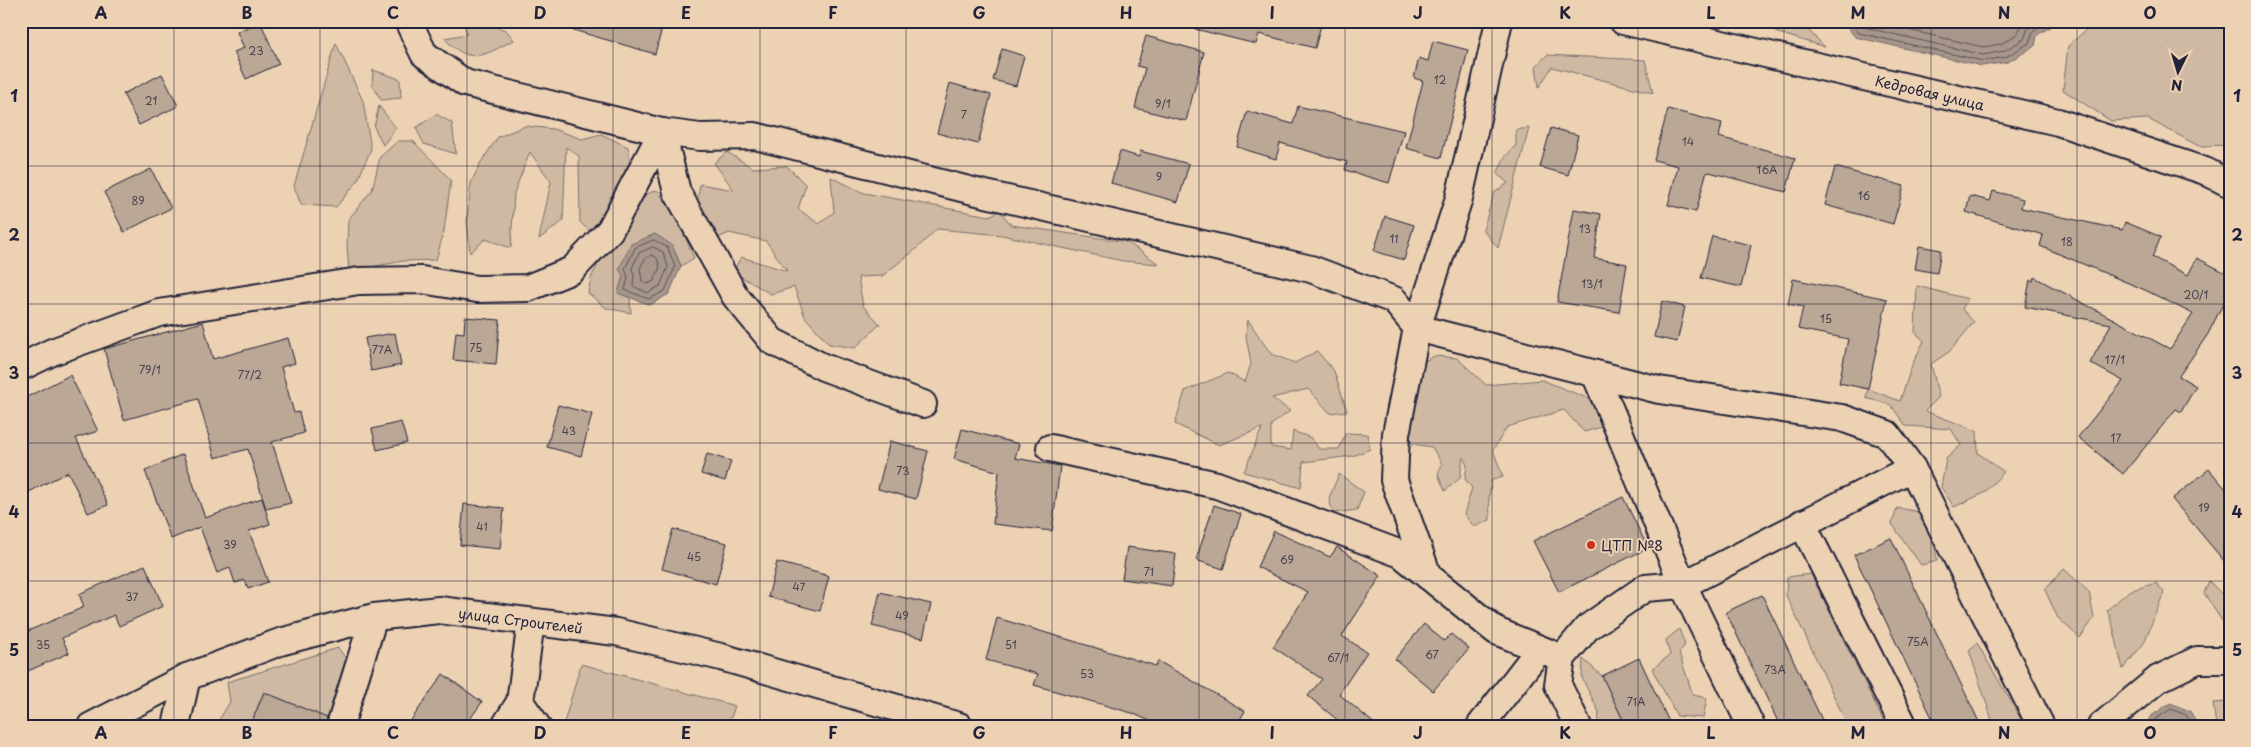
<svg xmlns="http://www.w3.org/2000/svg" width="2251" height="747" font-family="'Playpen Sans',sans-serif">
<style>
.green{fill:#cfb9a2;stroke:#786e6e}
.water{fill:#a7968a;stroke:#72686a}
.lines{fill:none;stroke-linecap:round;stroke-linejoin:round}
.shore{stroke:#57505b;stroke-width:1}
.building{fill:#baa795;stroke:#22223b}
.minor-casing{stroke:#22223b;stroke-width:30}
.minor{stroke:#ecd2b3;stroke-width:26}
.grid{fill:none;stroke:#22223b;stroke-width:1;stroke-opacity:0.55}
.poi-dot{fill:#c8321e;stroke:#ecd2b3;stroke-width:2}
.labels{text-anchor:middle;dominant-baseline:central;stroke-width:4;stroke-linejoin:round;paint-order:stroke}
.number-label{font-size:11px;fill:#484352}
.street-label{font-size:14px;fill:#22223b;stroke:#ecd2b3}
.poi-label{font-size:14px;fill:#22223b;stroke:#ecd2b3;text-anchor:start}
.neatline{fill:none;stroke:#22223b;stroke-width:2}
.grid-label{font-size:16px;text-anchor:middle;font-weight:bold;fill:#22223b}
</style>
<rect width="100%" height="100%" fill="#ecd2b3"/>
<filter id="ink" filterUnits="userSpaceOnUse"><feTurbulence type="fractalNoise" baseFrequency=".02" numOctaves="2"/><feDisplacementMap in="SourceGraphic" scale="10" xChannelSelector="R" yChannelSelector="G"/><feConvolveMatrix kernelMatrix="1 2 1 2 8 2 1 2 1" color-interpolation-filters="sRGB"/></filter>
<g filter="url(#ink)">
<g class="green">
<path d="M463 21H472L506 30 514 40C484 55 471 67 444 38L467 34Z"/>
<path d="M1784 21H1823L1807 29 1825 47 1775 32Z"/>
<path d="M2096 21H2230V145L2199 146 2148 119 2111 121 2063 90 2068 46Z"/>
<path d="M336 43 363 101 371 149 357 182 336 207 301 205 294 186Z"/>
<path d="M1547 55 1645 60 1653 93 1552 67 1539 87 1536 66Z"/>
<path d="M373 70 400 79 401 98 381 100 372 84Z"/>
<path d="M379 106 396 128 383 145 374 127Z"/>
<path d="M436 114 452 123 456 154 424 144 416 128Z"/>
<path d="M525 126 553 129 582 139 601 134 628 147 632 173 593 235 580 222 579 156 566 147 563 221 539 239 551 182 530 152 514 193 511 248 485 239 470 253 467 221 471 183 481 162 498 137Z"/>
<path d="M1529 128 1498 248 1483 230 1494 193 1508 183 1497 174 1505 157 1516 145V130Z"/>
<path d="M398 141H413L451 180 444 231 436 260 403 261 349 271 347 246 348 220 372 190 380 157Z"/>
<path d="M727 152 753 168 787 166 806 185 798 209 819 224 834 212 831 177 864 193 989 216 1000 211 1011 225 1127 242 1159 264 1123 261 1002 235 937 229 915 250 882 276 858 277 863 306 880 324 855 348 829 344 805 317 794 287 771 294 733 272 741 257 787 271 766 241 729 233 716 239 697 206 700 184 734 190 714 163Z"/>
<path d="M657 190 677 217 694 258 681 266 672 245 623 276 618 293 630 298 631 313 606 308 588 293 591 278 604 252 639 197Z"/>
<path d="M1917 286 1968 299 1962 309 1974 322 1950 351 1931 364 1939 397 1925 411 1977 431 1978 453 2004 472 1984 493 1954 507 1941 487 1946 459 1961 445 1951 429 1906 426 1891 405 1866 398 1868 389 1900 401 1912 365 1924 341 1915 332Z"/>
<path d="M1248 320 1271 354 1295 363 1317 351 1334 371 1347 411 1330 413 1308 389 1272 398 1290 411 1271 425V447L1291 450 1293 431 1311 438 1319 449H1339L1346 433 1367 434 1370 449 1353 456 1303 462 1301 488 1244 472 1262 428 1219 445 1175 424 1185 391 1228 373 1245 382 1251 364 1246 336Z"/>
<path d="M1434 356 1457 358 1486 385 1542 380 1589 399 1605 426 1584 432 1564 410 1507 427 1493 450 1503 477 1492 480 1489 496 1490 520 1474 527 1464 514 1472 488 1465 479 1467 465 1463 457 1460 478 1445 491 1438 474 1442 464 1432 447 1412 444 1408 430 1419 364Z"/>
<path d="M1339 474 1364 492 1357 510 1333 513 1329 498Z"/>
<path d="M1897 508 1921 512 1934 538 1937 561 1921 565 1892 524Z"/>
<path d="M2064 569 2089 592 2094 618 2080 638 2058 618 2045 590Z"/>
<path d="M1811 574 1886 726H1848L1786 595 1787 577Z"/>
<path d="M2209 581 2229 602 2230 619 2222 621 2204 593Z"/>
<path d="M2156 583 2164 592 2144 643 2123 669 2113 626 2107 610 2129 591Z"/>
<path d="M1679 629 1685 645 1679 653 1693 695 1707 698 1703 718 1677 716 1652 669 1670 655 1666 640Z"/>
<path d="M1977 643 2025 726H1991L1992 720 1969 650Z"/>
<path d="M338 648 347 660 326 726H302L308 711 264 692 250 726H215L230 702 227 682Z"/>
<path d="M1583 659 1602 676 1626 726H1598L1599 712 1582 678Z"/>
<path d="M581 664 735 706 728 726H563Z"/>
<path d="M2230 702V726H2216L2213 703Z"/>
</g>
<g class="water">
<path d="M1848 21H2054L2052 26 2037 35 2035 46 2008 62 1982 66 1855 37 1845 24Z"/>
<path d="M655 234 672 245 681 266 669 294 650 305 618 293 623 276 619 269 631 244Z"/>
<path d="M2170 703 2190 711 2198 726H2146L2150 717Z"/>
</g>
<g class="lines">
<g class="shore">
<path d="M1851 21 1859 33 1983 61 2006 57 2029 43 2033 31 2049 21"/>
<path d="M1857 21 1863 27 1983 55 2004 51 2024 39 2028 28 2037 21"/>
<path d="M1869 21 1983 47 2001 44 2017 34 2024 21"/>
<path d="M654 240 668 248 675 267 665 291 649 299 625 290 628 277 625 269 635 248Z"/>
<path d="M653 247 663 252 668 267 660 286 648 293 633 286 634 275 632 268 639 253Z"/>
<path d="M652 255 657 258 660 267 654 281 647 284 642 281 640 268 645 259Z"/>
<path d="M2152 726 2154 720 2171 709 2186 715 2192 726"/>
</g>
</g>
<g class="building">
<path d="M260 21 279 64 246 79 234 52 244 48 237 32Z"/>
<path d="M564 21H664L655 54 563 27Z"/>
<path d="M1196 21H1322L1315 48 1259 34 1256 44 1195 29Z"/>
<path d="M1146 36 1204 52 1186 121 1135 108 1145 68 1137 66Z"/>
<path d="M1433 41 1468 50 1441 158 1406 148 1423 81 1414 78 1419 58 1428 61Z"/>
<path d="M1002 49 1024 56 1016 86 993 80Z"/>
<path d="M162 74 178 106 139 125 123 94Z"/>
<path d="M950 83 991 95 978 144 937 133Z"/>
<path d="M1298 106 1404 131 1389 183 1345 170 1347 162 1280 143 1276 159 1237 147 1247 111 1293 124Z"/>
<path d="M1668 109 1722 123 1719 137 1795 158 1786 192 1709 172 1706 174 1696 212 1668 205 1678 166 1654 160Z"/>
<path d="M1551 128 1578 135 1568 175 1540 167Z"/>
<path d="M1120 151 1139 157 1140 151 1189 164 1178 202 1111 183Z"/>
<path d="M1835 167 1904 186 1893 224 1825 205Z"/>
<path d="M151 169 171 208 124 232 104 192Z"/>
<path d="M1993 191 2023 199 2021 208 2122 230 2125 222 2161 237 2152 257 2188 275 2197 258 2230 275V290L2208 334 2179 376 2196 386 2181 412 2176 409 2123 474 2078 437 2123 381 2090 363 2111 324 2025 307 2030 280 2033 281 2034 277 2170 349 2193 314 2145 290 2040 246 2043 235 1966 212 1970 196 1990 201Z"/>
<path d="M1574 209 1601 214 1594 258 1627 264 1619 312 1557 302Z"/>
<path d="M1385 216 1414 225 1404 260 1374 251Z"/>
<path d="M1712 236 1751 245 1741 287 1701 278Z"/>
<path d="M1919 246 1941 250 1937 273 1915 269Z"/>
<path d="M1793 279 1887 299 1868 389 1839 383 1848 339 1798 329 1803 307 1788 304Z"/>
<path d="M1662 301 1685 307 1677 342 1654 337Z"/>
<path d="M465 317 500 320 496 364 453 360 456 332 464 333Z"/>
<path d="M203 322 213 359 288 338 295 363 281 367 294 413 299 412 304 433 272 442 291 503 266 509 248 449 215 458 198 399 124 420 104 349Z"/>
<path d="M395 333 401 365 371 371 365 338Z"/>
<path d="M70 375 98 431 76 438 108 505 88 513 68 472 21 496V400Z"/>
<path d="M558 405 592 414 581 456 547 447Z"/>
<path d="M401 422 407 443 377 450 372 429Z"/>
<path d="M962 429 1019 444 1015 458 1060 466 1052 531 993 524 999 472 954 459Z"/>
<path d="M890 441 928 451 916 499 878 489Z"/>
<path d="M183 454 205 518 262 498 270 524 249 531 268 582 248 589 245 580 235 583 230 568 217 573 200 527 171 539 145 471Z"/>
<path d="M707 454 731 461 725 481 701 474Z"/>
<path d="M2209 469 2230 494V568L2172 499Z"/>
<path d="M1623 497 1648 548 1559 592 1533 541Z"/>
<path d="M464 504 504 508 500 549 460 545Z"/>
<path d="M1214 505 1241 514 1223 569 1196 560Z"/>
<path d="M673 529 727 543 716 584 662 569Z"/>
<path d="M1274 531 1330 557 1337 547 1381 576 1342 636 1367 652 1339 694 1377 726H1345L1308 696 1322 679 1273 647 1308 592 1257 567Z"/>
<path d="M1891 538 1981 726H1936L1854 555Z"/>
<path d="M1127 547 1176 554 1172 586 1122 579Z"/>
<path d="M777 562 829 576 820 611 768 597Z"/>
<path d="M145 565 163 606 119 626 114 615 62 638 69 653 21 674V634L84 607 79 594Z"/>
<path d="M880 592 931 604 923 638 872 626Z"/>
<path d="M1762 595 1825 726H1780L1726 612Z"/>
<path d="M997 618 1156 666 1158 661 1245 711 1236 726H1161L1132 713 1034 685 1038 674 986 660Z"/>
<path d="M1424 624 1444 641 1451 634 1469 649 1433 691 1395 659Z"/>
<path d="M1639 658 1671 726H1626L1602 676Z"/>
<path d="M443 674 482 702 465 726H407Z"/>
<path d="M264 692 327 718 325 726H250Z"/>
</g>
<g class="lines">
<g class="minor-casing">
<g id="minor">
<path d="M408 21 424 54 465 83 662 132 700 137 755 136 977 192 1311 269 1394 300 1417 328 1659 390 1842 418 1887 434 1912 468 2041 726"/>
<path id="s1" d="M1623 21 2058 122 2205 171 2230 184"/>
<path d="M662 132 677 192 735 296 772 341 823 367 923 404"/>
<path d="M21 367 52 352 159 313 359 281 422 280 477 289 528 288 572 270 610 230 662 132"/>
<path d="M1596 376 1683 585 1751 726"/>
<path d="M1050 448 1217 485 1401 554 1496 631 1562 658"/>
<path d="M1802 523 1904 726"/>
<path d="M1428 576 1394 480 1396 434 1417 328 1459 198 1499 21"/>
<path d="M520 702 537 726"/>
<path id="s2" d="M91 726 187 677 280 642 374 617 439 610 616 632 721 657 959 726"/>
<path d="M176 726 187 677"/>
<path d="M340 726 374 617"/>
<path d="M505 726 520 702 531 622"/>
<path d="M1480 726 1539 650"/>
<path d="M1578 726 1558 685 1562 658 1587 628 1645 588 1683 585 1912 468"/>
<path d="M2101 726 2158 679 2197 660H2230"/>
</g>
</g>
<use href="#minor" class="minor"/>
</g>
</g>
<path class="grid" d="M174 21V726M320 21V726M467 21V726M613 21V726M760 21V726M906 21V726M1052 21V726M1199 21V726M1345 21V726M1492 21V726M1638 21V726M1784 21V726M1931 21V726M2077 21V726M21 166H2230M21 304H2230M21 443H2230M21 581H2230"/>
<circle class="poi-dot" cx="1591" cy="545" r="5"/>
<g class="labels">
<g class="number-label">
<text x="256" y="50">23</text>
<text x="1440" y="79">12</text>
<text x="151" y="100">21</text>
<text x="1163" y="103">9/1</text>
<text x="964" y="114">7</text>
<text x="1688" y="141">14</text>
<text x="1767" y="169">16А</text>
<text x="1159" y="176">9</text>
<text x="1864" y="195">16</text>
<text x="138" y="200">89</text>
<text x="1585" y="228">13</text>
<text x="1394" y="238">11</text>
<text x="2067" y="241">18</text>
<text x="1592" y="283">13/1</text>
<text x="2196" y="294">20/1</text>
<text x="1826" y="318">15</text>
<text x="476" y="347">75</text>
<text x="382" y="349">77А</text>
<text x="2115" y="359">17/1</text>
<text x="150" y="369">79/1</text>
<text x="250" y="374">77/2</text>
<text x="569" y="430">43</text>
<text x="2116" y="437">17</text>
<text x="903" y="470">73</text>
<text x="2204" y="507">19</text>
<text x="482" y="526">41</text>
<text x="230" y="544">39</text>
<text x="694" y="556">45</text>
<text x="1287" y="559">69</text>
<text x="1149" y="571">71</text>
<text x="799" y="586">47</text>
<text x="132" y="596">37</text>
<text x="902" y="615">49</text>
<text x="1918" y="641">75А</text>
<text x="43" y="644">35</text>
<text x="1011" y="644">51</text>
<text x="1432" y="654">67</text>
<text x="1338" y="657">67/1</text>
<text x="1775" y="669">73А</text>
<text x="1087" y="673">53</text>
<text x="1636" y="701">71А</text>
</g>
<g class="street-label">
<text stroke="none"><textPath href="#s1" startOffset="315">Кедровая улица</textPath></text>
<text stroke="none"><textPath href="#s2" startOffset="452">улица Строителей</textPath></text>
</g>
<g class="poi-label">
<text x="1601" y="545">ЦТП №8</text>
</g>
</g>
<rect width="2251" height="747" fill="none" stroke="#ecd2b3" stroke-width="55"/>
<g transform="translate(2178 72) rotate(185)" stroke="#ecd2b3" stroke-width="4" paint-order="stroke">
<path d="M0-4L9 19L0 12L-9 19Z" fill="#22223b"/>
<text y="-8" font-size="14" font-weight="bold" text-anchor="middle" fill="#22223b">N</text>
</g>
<rect x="28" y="28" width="2196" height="692" class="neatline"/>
<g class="grid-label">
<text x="101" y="19">A</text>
<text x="247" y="19">B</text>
<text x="393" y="19">C</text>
<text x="540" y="19">D</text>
<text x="686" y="19">E</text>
<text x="833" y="19">F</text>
<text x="979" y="19">G</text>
<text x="1126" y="19">H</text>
<text x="1272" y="19">I</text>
<text x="1418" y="19">J</text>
<text x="1565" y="19">K</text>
<text x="1711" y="19">L</text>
<text x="1858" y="19">M</text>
<text x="2004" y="19">N</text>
<text x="2150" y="19">O</text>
<text x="14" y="102">1</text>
<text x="2237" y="102">1</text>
<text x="14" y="241">2</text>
<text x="2237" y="241">2</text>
<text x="14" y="379">3</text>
<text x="2237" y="379">3</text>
<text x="14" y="518">4</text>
<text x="2237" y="518">4</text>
<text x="14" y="656">5</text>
<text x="2237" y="656">5</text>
<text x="101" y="739">A</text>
<text x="247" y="739">B</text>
<text x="393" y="739">C</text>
<text x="540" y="739">D</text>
<text x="686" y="739">E</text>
<text x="833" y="739">F</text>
<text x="979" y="739">G</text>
<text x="1126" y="739">H</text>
<text x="1272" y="739">I</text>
<text x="1418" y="739">J</text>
<text x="1565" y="739">K</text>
<text x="1711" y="739">L</text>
<text x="1858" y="739">M</text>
<text x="2004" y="739">N</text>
<text x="2150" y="739">O</text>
</g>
</svg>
